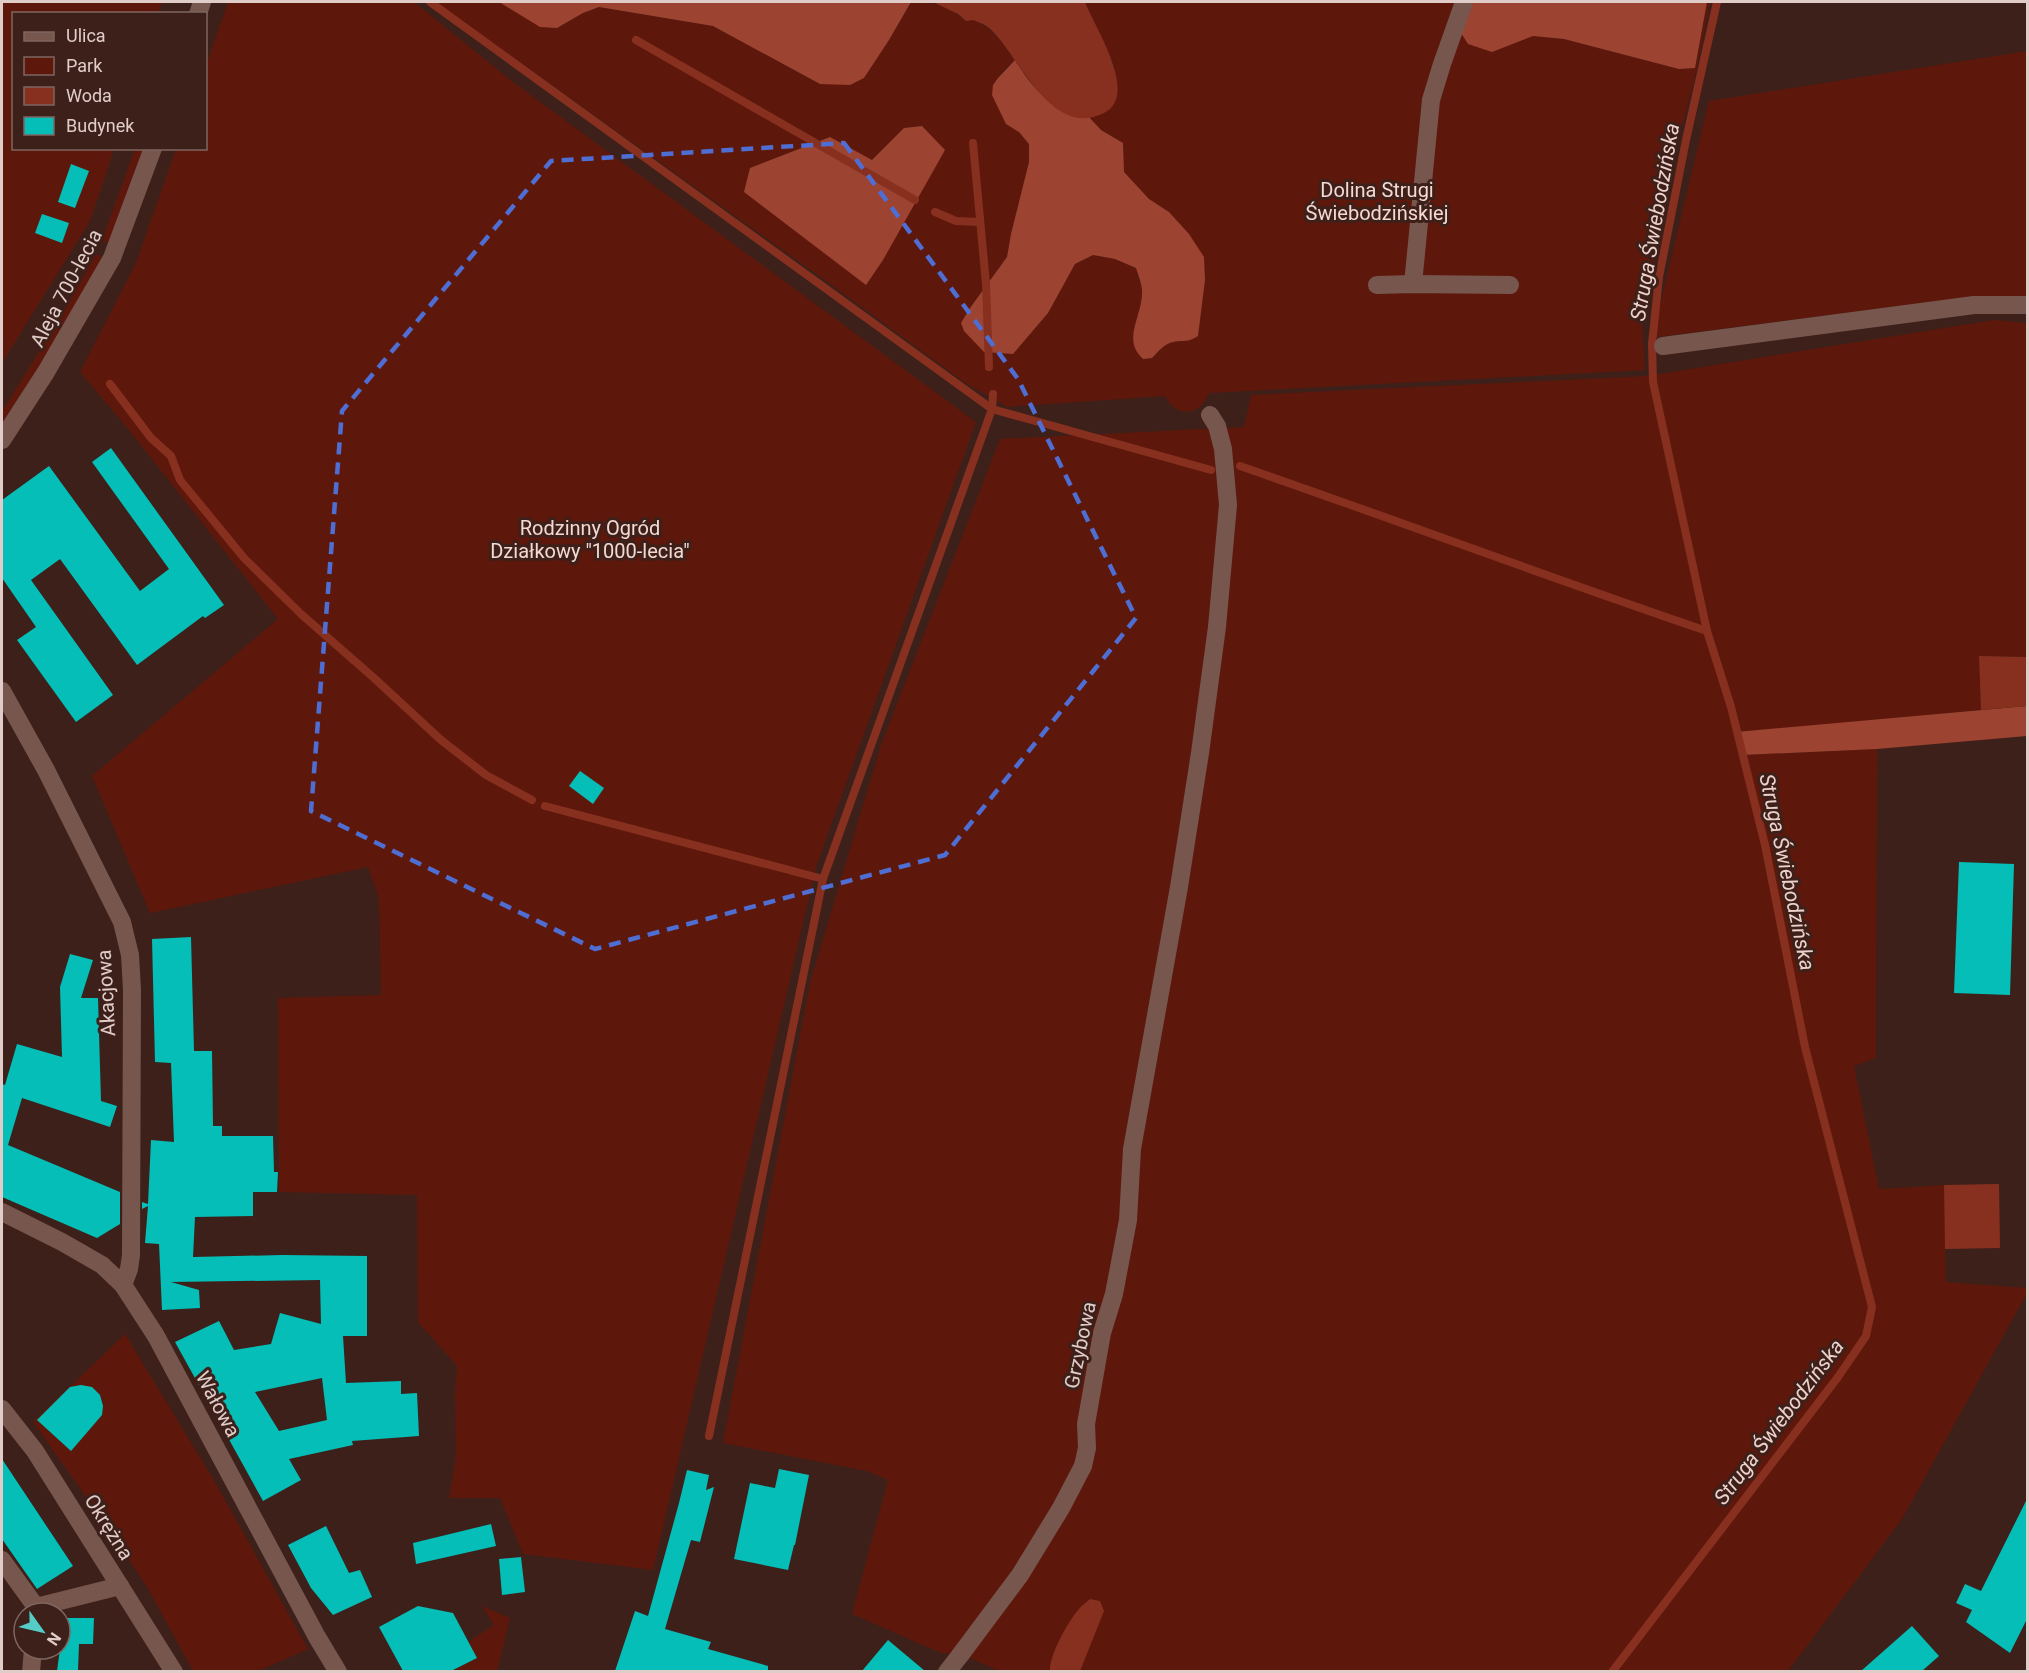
<svg xmlns="http://www.w3.org/2000/svg" width="2029" height="1673" font-family="Roboto,sans-serif">
<style>
.green{fill:#5e180b;fill-rule:evenodd}
.forest{fill:#9d4331}
.water{fill:#88301f}
.lines{fill:none;stroke-linecap:round;stroke-linejoin:round}
.stream{stroke:#88301f;stroke-width:8}
.building{fill:#04beb7;fill-rule:evenodd}
.pedestrian{stroke:#77564e;stroke-width:18}
.minor{stroke:#77564e;stroke-width:18}
.tertiary{stroke:#77564e;stroke-width:18}
.marked{fill:none;stroke:#4e6ed4;stroke-width:4.5;stroke-dasharray:12 8;stroke-linejoin:round}
.labels{text-anchor:middle;dominant-baseline:central;stroke-width:6;stroke-linejoin:round;paint-order:stroke}
.park-label{font-size:20px;fill:#f4d9d3;stroke:#3d201a}
.street-label{font-size:20px;fill:#e0ccc8;stroke:#3d201a}
.water-label{font-size:21px;font-style:italic;fill:#edd2cc;stroke:#3d201a}
</style>
<rect width="100%" height="100%" fill="#3d201a"/>
<g class="green">
<path d="M2 2H162L158 13 14 14V148L114 149 90 221 2 363Z"/>
<path d="M228 2H414L513 82 976 422 816 867 653 1570 523 1554 500 1498H449L456 1455 455 1390 457 1366 418 1322 417 1195 279 1192 278 998 381 995 379 899 368 867 150 913 92 776 278 619 129 430 80 372 136 263 176 149 206 148V66Z"/>
<path d="M436 2H499L541 27 557 28 583 13 599 7 713 26 820 84 864 78 889 40 911 2C936 2 946 5 966 21L973 19C993 29 1002 42 1015 60L1003 71 993 85 1006 124 1019 132 1029 144V162L1011 234 1007 257 970 308 984 352 1013 354 1048 313 1075 264 1093 255 1115 259 1136 268 1142 289 1141 305 1137 319 1152 358C1158 352 1164 344 1173 342 1185 339 1185 344 1198 336L1205 280 1204 257 1169 212 1149 199 1124 172 1123 143 1101 130 1088 116 1100 115 1115 67 1085 2H1456L1454 22 1468 44 1492 51 1533 36 1564 39 1679 69 1695 68 1707 2H1710L1696 73 1678 141 1642 324 1645 370 1209 393C1200 416 1177 419 1165 396L1007 407 964 382 833 286ZM923 126 883 260 866 285 750 168 829 137 872 160 904 128Z"/>
<path d="M2027 51V298L1969 297 1657 337 1656 322 1709 101Z"/>
<path d="M135 149H147L112 245 102 240Z"/>
<path d="M96 254 105 259 2 431V411L56 325Z"/>
<path d="M1994 320 2027 323V657L1979 656 1981 710 1736 733 1742 755 1877 749 1876 1058 1854 1066 1879 1189 1944 1185 1946 1282 2027 1288V1293L1902 1519 1788 1671H999L961 1654 941 1653 852 1614 888 1480 867 1471 723 1443 810 983 881 745 1000 439 1244 427 1251 395 1647 376Z"/>
<path d="M125 1334 215 1482 308 1649 258 1671H193L147 1587 112 1533 33 1422Z"/>
<path d="M482 1606 510 1618 497 1671 451 1672 477 1658 468 1642 494 1625Z"/>
</g>
<g class="forest">
<path d="M499 2H911L889 40 864 78 850 85 820 84 713 26 599 7 583 13 557 28 540 27Z"/>
<path d="M1456 2H1707L1695 68 1679 69 1564 39 1533 36 1492 52 1468 44 1454 22Z"/>
<path d="M1015 60C1031 86 1055 117 1088 116L1101 130 1123 143 1124 172 1149 199 1169 212 1189 234 1204 257 1205 280 1198 336C1185 344 1185 339 1173 342 1164 344 1158 352 1152 358L1143 359C1121 339 1143 316 1142 291 1142 284 1138 275 1136 268L1115 259 1093 255 1075 264 1048 313 1013 354 984 352 964 331 961 323 970 308 1007 257 1011 234 1029 162V144L1019 132 1006 124 992 95 993 85 998 78Z"/>
<path d="M922 126 945 150 883 260 866 285 744 192 750 168 830 137 872 160 904 128Z"/>
<path d="M2027 706V736L1877 749 1742 755 1736 732Z"/>
</g>
<g class="water">
<path d="M933 2H1085C1094 26 1140 95 1104 113 1050 140 1019 54 989 28 984 24 978 22 973 20L966 21 958 14Z"/>
<path d="M1979 656 2027 657V706L1981 710Z"/>
<path d="M1999 1184 2000 1248 1945 1249 1944 1185Z"/>
<path d="M1090 1599 1100 1601 1104 1611 1080 1671H1050C1049 1656 1068 1621 1079 1609 1082 1605 1087 1602 1090 1599Z"/>
</g>
<g class="lines">
<g class="stream">
<path d="M430 2 992 409 1211 470"/>
<path d="M636 40 915 200"/>
<path d="M973 143 986 284 989 367"/>
<path d="M935 212 956 221 979 222"/>
<path d="M110 384 151 438 171 456 180 480 244 558 301 614 374 678 441 740 486 775 532 800"/>
<path d="M1240 466C1396 520 1551 578 1707 631"/>
<path d="M545 806 823 879 992 409 993 394"/>
<path d="M709 1436 823 879"/>
<path d="M1612 1672 1838 1377 1866 1336 1872 1307 1805 1047 1765 845 1731 707 1707 631 1653 382 1652 344 1659 277 1686 140 1717 2"/>
</g>
</g>
<g class="building">
<path d="M71 164 89 171 75 208 58 202Z"/>
<path d="M42 214 69 223 62 243 35 233Z"/>
<path d="M111 448 224 605 205 618 203 616 137 665 60 559 31 580 113 695 76 722 17 640 36 627 2 578V500L49 466 140 591 169 569 92 462Z"/>
<path d="M580 771 604 788 593 804 569 786Z"/>
<path d="M1959 862 2014 864 2010 995 1954 993Z"/>
<path d="M191 937 194 1051H212L213 1126H222V1136H273L274 1172H278L277 1192H253V1216L195 1217 193 1257 282 1255 367 1256V1336H343L346 1383 401 1381V1394L417 1393 419 1436 352 1441 353 1445 289 1459 301 1480 263 1501 175 1342 219 1321 234 1350 271 1344 280 1313 321 1324 320 1280 171 1282 199 1290 200 1308 162 1310 159 1244 145 1243 148 1206 142 1209V1202L148 1204 151 1140 174 1142 171 1063 155 1062 152 939ZM322 1378 327 1420 279 1431 255 1392Z"/>
<path d="M70 954 93 960 81 998H98L101 1101 117 1106 110 1127 22 1098 8 1145 120 1192V1224L97 1238 2 1197V1084L5 1085 17 1044 62 1057 60 987Z"/>
<path d="M81 1385 92 1387 100 1395 103 1406 102 1415 71 1451 37 1420 70 1387Z"/>
<path d="M2 1459 73 1566 37 1589 2 1539Z"/>
<path d="M779 1469 809 1475 795 1545H794L788 1570 734 1559 750 1483 775 1488Z"/>
<path d="M687 1470 709 1475 706 1490 714 1487 700 1542 691 1540 665 1629 711 1642 708 1649 768 1666V1671H615L635 1611 648 1616 679 1503Z"/>
<path d="M2028 1497V1617L2010 1653 1966 1622 1972 1610 1956 1603 1965 1584 1981 1591Z"/>
<path d="M491 1524 496 1546 416 1564 413 1543Z"/>
<path d="M326 1526 349 1573 360 1570 372 1597 333 1615 311 1588 288 1545Z"/>
<path d="M521 1557 525 1592 502 1595 499 1559Z"/>
<path d="M418 1606 453 1613 477 1658 451 1671H403L379 1627Z"/>
<path d="M60 1618H94L93 1644H79L78 1671H57L60 1649Z"/>
<path d="M1912 1626 1939 1656 1922 1671H1861Z"/>
<path d="M888 1640 925 1671H862Z"/>
</g>
<g class="lines">
<g class="pedestrian">
<path d="M198 14 202 2"/>
<path d="M1413 284 1431 100 1442 64 1464 2"/>
<path d="M1377 285 1413 284 1510 285"/>
<path d="M1663 346 1974 305H2028"/>
<path d="M2 440 46 372 112 258 153 148"/>
<path d="M961 1654 1020 1575 1061 1508 1083 1466 1087 1448 1086 1424 1102 1333 1114 1294 1128 1220 1132 1149 1179 887 1200 753 1217 627 1228 505 1223 449 1217 426 1210 415"/>
</g>
<g class="minor">
<path d="M2 1560 36 1607 120 1586"/>
<path d="M31 1672 33 1649"/>
<path d="M947 1672 961 1654"/>
</g>
<g class="tertiary">
<path d="M2 691 46 770 122 922 130 955 132 990 131 1255 129 1269 123 1285"/>
<path d="M2 1212 62 1242 102 1265 123 1285 156 1336 317 1637 338 1672"/>
<path d="M2 1409 35 1451 174 1672"/>
</g>
</g>
<path class="marked" d="M844 143 1018 379 1136 618 945 855 595 949 311 811 342 411 551 161Z"/>
<g class="labels">
<g class="park-label">
<text x="1377" y="190">Dolina Strugi<tspan x="1377" dy="23">Świebodzińskiej</tspan></text>
<text x="590" y="528">Rodzinny Ogród<tspan x="590" dy="23">Działkowy "1000-lecia"</tspan></text>
</g>
<g class="street-label">
<text transform="translate(66 288) rotate(-62)">Aleja 700-lecia</text>
<text transform="translate(106 993) rotate(-93)">Akacjowa</text>
<text transform="translate(1080 1345) rotate(-78)">Grzybowa</text>
<text transform="translate(218 1404) rotate(62)">Wałowa</text>
<text transform="translate(109 1527) rotate(58)">Okrężna</text>
</g>
<g class="water-label">
<text transform="translate(1655 222) rotate(-80)">Struga Świebodzińska</text>
<text transform="translate(1787 872) rotate(78)">Struga Świebodzińska</text>
<text transform="translate(1779 1422) rotate(-53)">Struga Świebodzińska</text>
</g>
</g>
<rect width="2029" height="1673" fill="none" stroke="#e0ccc8" stroke-width="6"/>
<rect x="12" y="12" width="195" height="138" fill="#3d201a" stroke="#7e6560" stroke-width="1.5"/>
<rect x="24" y="32" width="30" height="9" fill="#77564e" stroke="#7e6560" stroke-width="1.5"/>
<text x="66" y="42" font-size="18" fill="#e0ccc8">Ulica</text>
<rect x="24" y="57" width="30" height="18" fill="#5e180b" stroke="#7e6560" stroke-width="1.5"/>
<text x="66" y="72" font-size="18" fill="#e0ccc8">Park</text>
<rect x="24" y="87" width="30" height="18" fill="#88301f" stroke="#7e6560" stroke-width="1.5"/>
<text x="66" y="102" font-size="18" fill="#e0ccc8">Woda</text>
<rect x="24" y="117" width="30" height="18" fill="#04beb7" stroke="#7e6560" stroke-width="1.5"/>
<text x="66" y="132" font-size="18" fill="#e0ccc8">Budynek</text>
<g transform="translate(42 1631) rotate(124)"><circle r="28" fill="#3d201a" stroke="#7e6560" stroke-width="1.5"/>
<path d="M0-4.5L10 22L0 15L-10 22Z" fill="#54cdc7"/>
<text y="-9" font-size="16" font-weight="bold" text-anchor="middle" fill="#e0ccc8">N</text>
</g>
</svg>
